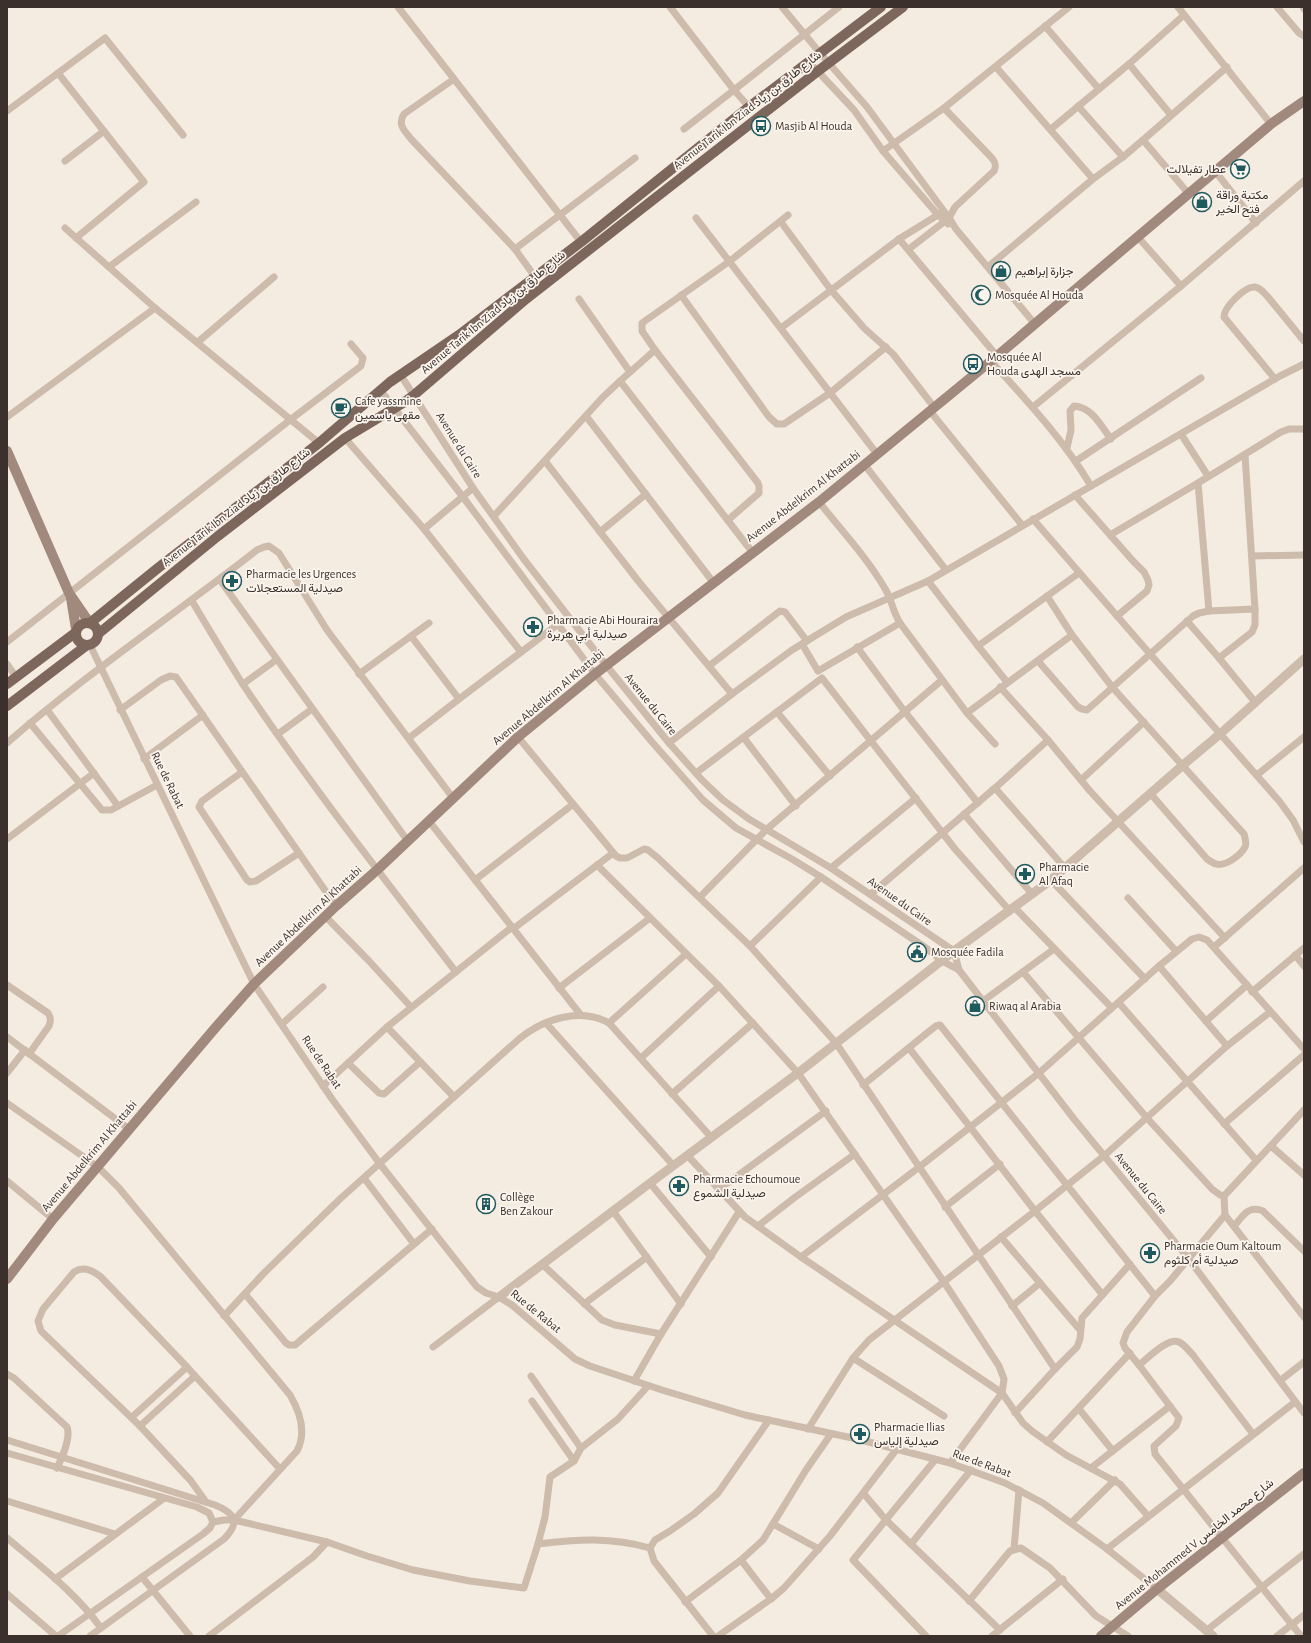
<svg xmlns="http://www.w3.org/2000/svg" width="1311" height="1643" font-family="'Alegreya Sans',Vazirmatn,sans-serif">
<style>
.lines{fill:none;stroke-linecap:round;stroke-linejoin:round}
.minor{stroke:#cdbbac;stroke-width:7}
.tertiary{stroke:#cdbbac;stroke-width:9}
.secondary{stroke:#a18a7d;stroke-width:10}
.primary{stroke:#7d675c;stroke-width:10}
.labels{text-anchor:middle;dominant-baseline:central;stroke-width:3.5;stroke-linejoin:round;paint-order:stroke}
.street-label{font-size:12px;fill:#3b302b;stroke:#fbf5ee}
.poi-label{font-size:12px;fill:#3b302b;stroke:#fbf5ee;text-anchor:start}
</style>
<rect width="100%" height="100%" fill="#f4ebe1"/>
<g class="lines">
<g class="minor">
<path d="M398 7 581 242"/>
<path d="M670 7 734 90 839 7"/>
<path d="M782 7 820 53 867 107 949 218 956 229 1034 323"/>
<path d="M1178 7 1271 124"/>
<path d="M1277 7 1299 33 1304 36"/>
<path d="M1303 7 1304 9"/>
<path d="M1045 26 1099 89 1129 64 1184 15"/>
<path d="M809 62 854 110 883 151 938 215 948 224"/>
<path d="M1129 64 1171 115"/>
<path d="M996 67 1093 179 1123 157 1078 106"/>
<path d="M58 73 144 182 76 238"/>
<path d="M454 79 404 114C397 125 405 131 411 139L515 249 535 277"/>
<path d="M7 111 105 38 183 135"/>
<path d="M684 129 734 90 749 107"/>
<path d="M1051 129 1099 89"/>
<path d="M883 151 944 108"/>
<path d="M1123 157 1143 140"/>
<path d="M65 161 104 131"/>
<path d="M1215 171 1256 223"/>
<path d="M1188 193 1143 140 1227 67"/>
<path d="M696 218 877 454"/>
<path d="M781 222 831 290 864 328 893 354 934 407"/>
<path d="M65 228 155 308"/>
<path d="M1137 236 1181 286"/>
<path d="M899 239 997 356"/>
<path d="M515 249 635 158"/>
<path d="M909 249 949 218 955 207 994 171C997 165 995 161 990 156L944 108 1069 7"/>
<path d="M989 266 1093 179"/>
<path d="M109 267 196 202"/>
<path d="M681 295 769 417 777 424H784L830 393 886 347"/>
<path d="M579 299 630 372"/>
<path d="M781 328 899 239 941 213"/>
<path d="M198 342 274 277"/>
<path d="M655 350 642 331V323L730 261 788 215"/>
<path d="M991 361C1027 401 1063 439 1091 486"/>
<path d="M400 374 473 488 523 558 606 665 669 743 702 780 723 800 749 819 831 868 954 951 959 970 1074 1119 1188 1258 1304 1413"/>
<path d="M1275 379 1224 317C1224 307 1245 286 1255 287 1261 288 1264 293 1268 297L1304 341"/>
<path d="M620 381 753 553"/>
<path d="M381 391 463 497 595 674 652 742 703 800 736 828 792 859 821 877 926 948 942 961 959 970"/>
<path d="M1033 407 1181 286 1304 181"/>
<path d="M930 411 1022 525"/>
<path d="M586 416 713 582"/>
<path d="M7 417 155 308 319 443"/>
<path d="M1181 434 1208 476"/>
<path d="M345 438 424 529 521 652"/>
<path d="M1067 448 1071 430 1070 411 1074 406C1092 407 1101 426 1111 439"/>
<path d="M1245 455 1255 609V625L1252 632 1219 658 1255 702"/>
<path d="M545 461 639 582 732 694 792 650 846 617 928 581 1280 376 1304 364"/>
<path d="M1076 461 1201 378"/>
<path d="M864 464 946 570"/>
<path d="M1075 495 1133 561 1144 572 1148 580 1149 585 1147 591 1117 616"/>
<path d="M819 502C841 530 866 556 884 587 892 599 892 610 900 623L967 713 1072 635"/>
<path d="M494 516 602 398 620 381 655 350 758 483 759 486V493L728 520"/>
<path d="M1033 519 1150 654 1280 802 1293 820 1304 842"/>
<path d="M424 529 473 488"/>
<path d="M600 532 646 494"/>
<path d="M1110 535 1198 483"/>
<path d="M1252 556 1304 555"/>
<path d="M220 580 407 840"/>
<path d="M928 581 978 646 1079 573"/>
<path d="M1047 596 1072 635 1113 688 1244 834C1245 838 1247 843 1245 847 1241 855 1225 867 1216 864 1213 863 1210 861 1207 859L1150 793"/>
<path d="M192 601C208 628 225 656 242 683 309 783 383 877 456 972"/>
<path d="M1255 609 1209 611 1198 483 1281 432 1289 429H1304"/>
<path d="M1187 621 1219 658"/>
<path d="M411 636 429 623"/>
<path d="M7 642 290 420 361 366 363 358 351 344"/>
<path d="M802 644 818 671 900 623"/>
<path d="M90 645 254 984 332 1099 380 1164 477 1287 486 1293 499 1297 512 1305 575 1359 590 1366 662 1390 745 1415 857 1439 950 1463 1005 1483 1043 1503 1107 1549 1157 1589"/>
<path d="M978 646 1007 682"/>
<path d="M857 647 905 712 978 803"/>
<path d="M1038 661 1078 707 1082 709 1087 710 1193 616 1199 613 1209 611"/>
<path d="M7 664 16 677"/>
<path d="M709 666 780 611 785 612 807 641"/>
<path d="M359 674 411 636 459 699 409 738"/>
<path d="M243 684 276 660"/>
<path d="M459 699 557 625"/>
<path d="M120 710 161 680 170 676 176 677 336 906"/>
<path d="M48 711 118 806"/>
<path d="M777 712 830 776"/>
<path d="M967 713 995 744"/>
<path d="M30 723 102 810H111L157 785"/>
<path d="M278 734 312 709"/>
<path d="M518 737 616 856 620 858H627L644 849 648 850 658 858 750 946 836 1043 1055 1369"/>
<path d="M744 738 796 806"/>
<path d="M1048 740 1090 791 1225 938"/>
<path d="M7 743C86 674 174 615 257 550L264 547 269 546 279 553 327 630 453 798"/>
<path d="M669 743 732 694"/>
<path d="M144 759 203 715"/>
<path d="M242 772 202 801 199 807 247 880 250 882 256 881 299 853"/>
<path d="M696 773 822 678 955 849 1010 911"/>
<path d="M1257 775 1304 737"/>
<path d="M1081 780 1144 722"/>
<path d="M995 788 1048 740 1000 687"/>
<path d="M964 814 1032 894"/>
<path d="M429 821 580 1014"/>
<path d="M7 839 94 773"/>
<path d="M597 865 719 986 798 1073 944 1282 999 1366 1004 1379 1002 1393 1023 1423 1032 1431 1066 1455 1120 1484 1148 1516"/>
<path d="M831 868 916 798"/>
<path d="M475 880 572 805"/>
<path d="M1051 880 1145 979"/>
<path d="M871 894 995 788 1065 868"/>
<path d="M700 897 767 829 942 680"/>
<path d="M1128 898 1176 951"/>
<path d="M1015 908 1112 1008"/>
<path d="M325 916 369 961 411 1007"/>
<path d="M513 929 613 853"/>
<path d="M750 946 821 877"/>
<path d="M1214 947 1304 868"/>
<path d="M1295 955 1304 966"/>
<path d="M1159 966 1227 1046"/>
<path d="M1023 972 1147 1118 1212 1189 1220 1195 1224 1196 1225 1215 1304 1317"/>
<path d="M7 985 48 1013C51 1018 51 1020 49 1026L29 1054"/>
<path d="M559 988 650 918"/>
<path d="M1252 992 1304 948"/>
<path d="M983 1001 1054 949"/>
<path d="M1119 1003 1256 1160"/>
<path d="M1206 1021 1247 985"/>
<path d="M546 1023 673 1165"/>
<path d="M609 1023 686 954"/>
<path d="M282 1024 323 987"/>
<path d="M387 1027 454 1097"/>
<path d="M7 1037 129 1129"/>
<path d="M909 1048 1035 1211 1102 1294"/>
<path d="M641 1058 719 986"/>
<path d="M348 1063 379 1093 384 1094 420 1062"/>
<path d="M7 1073 25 1050"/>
<path d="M863 1085 927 1033 936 1026 940 1025 1155 1296"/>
<path d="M323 1086 387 1027 512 927"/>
<path d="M672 1094 753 1023"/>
<path d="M7 1103 98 1167 119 1188 290 1395C300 1412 307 1432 297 1451L234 1520H224L213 1522"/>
<path d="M1224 1124 1304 1055"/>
<path d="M1271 1146 1304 1175"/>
<path d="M687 1155 745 1217 801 1257 1002 1393 950 1463"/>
<path d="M364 1178 414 1244"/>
<path d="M7 1181 53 1219"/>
<path d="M650 1183 711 1257"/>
<path d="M718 1190 826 1111"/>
<path d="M1224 1196 1304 1110"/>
<path d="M945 1207 1000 1164"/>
<path d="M613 1211 681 1304"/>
<path d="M1225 1215 1170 1281 1155 1296 1127 1332 1123 1343 1125 1348 1139 1365 1179 1418 1176 1426 1154 1446 1155 1454 1301 1636"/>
<path d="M758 1226 794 1198 855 1154"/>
<path d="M1234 1226C1243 1216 1248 1205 1263 1211L1304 1251"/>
<path d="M1001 1237 1080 1330"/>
<path d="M801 1257 918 1168 1039 1073 1159 966 1192 939 1199 937 1207 940 1304 1049"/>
<path d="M543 1265 602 1320 615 1325 661 1334"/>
<path d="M245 1294 286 1343 289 1345H295L432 1229"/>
<path d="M584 1304 647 1257"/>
<path d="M1012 1306 1040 1283"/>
<path d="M224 1316 264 1273 341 1198 519 1039C543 1019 580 1007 609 1023L711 1137"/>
<path d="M433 1347 499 1297"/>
<path d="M853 1358 944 1416"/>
<path d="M1139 1365C1148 1358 1168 1337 1179 1342 1185 1345 1189 1351 1193 1355L1253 1434"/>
<path d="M7 1374 14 1378 67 1427C71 1437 62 1458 57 1468"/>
<path d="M531 1376 581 1448"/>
<path d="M1281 1380 1304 1362"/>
<path d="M634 1381 661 1334 739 1212"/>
<path d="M532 1401 574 1461"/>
<path d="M1079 1409 1113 1451"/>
<path d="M1015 1413 1055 1369 1077 1347 1080 1339 1082 1318 1130 1264"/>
<path d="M132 1417 187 1367"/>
<path d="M140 1426 195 1376"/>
<path d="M808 1429 853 1358 869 1340 1035 1211 1105 1155 1227 1046 1270 1012"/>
<path d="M7 1440 215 1505C235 1513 241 1522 224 1539L90 1636"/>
<path d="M1047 1442 1130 1353"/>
<path d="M7 1453 197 1507 209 1513 213 1522 210 1528 203 1534 58 1636"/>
<path d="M1091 1468 1170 1406"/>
<path d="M864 1494 886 1520 1000 1630"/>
<path d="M7 1501 115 1534"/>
<path d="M206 1502 191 1481 140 1426 41 1331 38 1321 43 1309 74 1272C84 1266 92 1270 101 1277L187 1367 280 1469"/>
<path d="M234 1520 327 1542 367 1556 413 1570 470 1581 524 1588 538 1544 545 1517 550 1477 574 1461 581 1448 618 1419 648 1386"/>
<path d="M1071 1523 1115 1480"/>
<path d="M773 1524 819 1549"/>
<path d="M7 1538C40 1566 76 1593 101 1628"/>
<path d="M538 1544C578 1539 611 1537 650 1548"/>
<path d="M911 1544 971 1470"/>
<path d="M1014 1549 1019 1490"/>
<path d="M1107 1549 1295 1402"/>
<path d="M741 1560 771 1599"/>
<path d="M142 1577 190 1636"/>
<path d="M55 1579 163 1499"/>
<path d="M7 1594 56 1636"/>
<path d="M969 1601 1010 1551 1021 1548 1050 1568 1096 1616 1128 1636"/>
<path d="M685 1602 741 1560 763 1540 806 1470 831 1434"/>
<path d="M1207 1630 1304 1554"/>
<path d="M209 1636 313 1557 327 1542"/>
<path d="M713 1636 654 1561 650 1548 655 1540 670 1531 694 1514 718 1493 769 1420"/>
<path d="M718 1636 771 1599 784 1588 830 1536 896 1450"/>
<path d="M926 1636 853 1560 935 1460"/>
<path d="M992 1636 1063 1579"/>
<path d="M1277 1636 1304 1615"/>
</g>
<g class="tertiary">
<path d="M499 1297 650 1183 798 1073 954 951 1051 880 1183 765 1220 734 1304 659"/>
<path d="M1157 1589 1213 1636"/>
</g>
<g class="secondary">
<path d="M7 451 69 593 89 622"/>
<path d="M71 598 76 629"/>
<path d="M7 1279 53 1219 216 1027 254 984 336 906 377 870 518 737 595 674 819 502 997 356 1271 124 1304 101"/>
<path d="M1101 1636 1157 1589 1304 1473"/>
</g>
<g class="primary">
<circle cx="87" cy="634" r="11"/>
<path d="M90 623 158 568 319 443 390 382 459 335 581 242 749 107 881 7"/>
<path d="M98 634 218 536 345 438 403 403 414 395 526 299 818 71 903 7"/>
<path d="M7 684 75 633"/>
<path d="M7 706 87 645"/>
</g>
</g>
<defs>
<g id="bus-ring" transform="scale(1)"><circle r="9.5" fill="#fbf5ee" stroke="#1f5a5e" stroke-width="1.5"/><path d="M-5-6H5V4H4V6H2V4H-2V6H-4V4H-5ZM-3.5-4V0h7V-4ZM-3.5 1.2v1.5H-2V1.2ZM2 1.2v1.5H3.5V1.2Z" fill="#1f5a5e"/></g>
<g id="supermarket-ring" transform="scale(1)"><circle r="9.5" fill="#fbf5ee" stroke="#1f5a5e" stroke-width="1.5"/><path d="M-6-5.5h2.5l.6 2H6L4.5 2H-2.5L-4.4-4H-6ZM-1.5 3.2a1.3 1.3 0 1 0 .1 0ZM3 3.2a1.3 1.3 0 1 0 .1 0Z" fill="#1f5a5e"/></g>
<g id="shop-ring" transform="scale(1)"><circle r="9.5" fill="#fbf5ee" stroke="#1f5a5e" stroke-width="1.5"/><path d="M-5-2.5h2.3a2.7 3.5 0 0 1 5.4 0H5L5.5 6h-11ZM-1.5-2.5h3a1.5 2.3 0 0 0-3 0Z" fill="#1f5a5e"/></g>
<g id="mosque-ring" transform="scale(1)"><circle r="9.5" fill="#fbf5ee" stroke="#1f5a5e" stroke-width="1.5"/><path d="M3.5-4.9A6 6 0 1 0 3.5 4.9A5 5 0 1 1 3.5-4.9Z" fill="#1f5a5e"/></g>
<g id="cafe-ring" transform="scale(1)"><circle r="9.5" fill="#fbf5ee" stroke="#1f5a5e" stroke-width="1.5"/><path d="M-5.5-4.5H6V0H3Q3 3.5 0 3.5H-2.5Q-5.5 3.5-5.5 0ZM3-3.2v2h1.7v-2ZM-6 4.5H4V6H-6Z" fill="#1f5a5e"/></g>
<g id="pharmacy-ring" transform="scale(1)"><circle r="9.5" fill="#fbf5ee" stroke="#1f5a5e" stroke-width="1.5"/><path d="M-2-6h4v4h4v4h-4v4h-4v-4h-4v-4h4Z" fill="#1f5a5e"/></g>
<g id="civic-ring" transform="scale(1)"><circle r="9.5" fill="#fbf5ee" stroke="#1f5a5e" stroke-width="1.5"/><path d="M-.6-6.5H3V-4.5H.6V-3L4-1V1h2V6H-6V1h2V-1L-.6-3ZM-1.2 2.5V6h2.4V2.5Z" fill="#1f5a5e"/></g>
<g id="building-ring" transform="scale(1)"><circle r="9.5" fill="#fbf5ee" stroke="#1f5a5e" stroke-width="1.5"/><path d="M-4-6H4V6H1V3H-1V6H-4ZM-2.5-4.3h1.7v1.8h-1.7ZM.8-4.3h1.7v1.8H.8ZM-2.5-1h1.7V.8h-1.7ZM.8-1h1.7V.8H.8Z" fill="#1f5a5e"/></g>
</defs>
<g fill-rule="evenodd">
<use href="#bus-ring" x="761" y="126"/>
<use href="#supermarket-ring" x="1240" y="169"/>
<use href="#shop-ring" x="1202" y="202"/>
<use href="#shop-ring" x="1001" y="271"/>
<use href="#mosque-ring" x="981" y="295"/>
<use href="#bus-ring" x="973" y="364"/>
<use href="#cafe-ring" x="341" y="408"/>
<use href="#pharmacy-ring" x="232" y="581"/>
<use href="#pharmacy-ring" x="533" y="627"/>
<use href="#pharmacy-ring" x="1025" y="874"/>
<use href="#civic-ring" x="917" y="952"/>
<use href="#shop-ring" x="975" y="1006"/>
<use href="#pharmacy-ring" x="679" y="1186"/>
<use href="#building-ring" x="486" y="1204"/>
<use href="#pharmacy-ring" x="1150" y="1253"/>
<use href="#pharmacy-ring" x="860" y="1434"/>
</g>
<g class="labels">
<g class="street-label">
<text transform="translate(747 110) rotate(-38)">Avenue Tarik Ibn Ziad شارع طارق بن زياد</text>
<text transform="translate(493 312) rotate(-40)">Avenue Tarik Ibn Ziad شارع طارق بن زياد</text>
<text transform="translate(459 445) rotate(58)">Avenue du Caire</text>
<text transform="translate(803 496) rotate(-38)">Avenue Abdelkrim Al Khattabi</text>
<text transform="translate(236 507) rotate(-38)">Avenue Tarik Ibn Ziad شارع طارق بن زياد</text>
<text transform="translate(548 697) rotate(-40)">Avenue Abdelkrim Al Khattabi</text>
<text transform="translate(651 704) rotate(51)">Avenue du Caire</text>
<text transform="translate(168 780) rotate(64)">Rue de Rabat</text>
<text transform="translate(900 901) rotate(35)">Avenue du Caire</text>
<text transform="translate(308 916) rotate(-43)">Avenue Abdelkrim Al Khattabi</text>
<text transform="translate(322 1062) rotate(56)">Rue de Rabat</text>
<text transform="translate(89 1156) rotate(-50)">Avenue Abdelkrim Al Khattabi</text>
<text transform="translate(1141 1183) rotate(51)">Avenue du Caire</text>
<text transform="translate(536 1311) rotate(39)">Rue de Rabat</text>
<text transform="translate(982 1463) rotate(20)">Rue de Rabat</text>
<text transform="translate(1194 1544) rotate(-39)">Avenue Mohammed V شارع محمد الخامس</text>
</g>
<g class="poi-label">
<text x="775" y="126">Masjib Al Houda</text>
<text x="1226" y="169" text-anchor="end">عطار تفيلالت</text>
<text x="1216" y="195">مكتبة وراقة<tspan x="1216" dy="14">فتح الخير</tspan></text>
<text x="1015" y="271">جزارة إبراهيم</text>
<text x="995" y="295">Mosquée Al Houda</text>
<text x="987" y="357">Mosquée Al<tspan x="987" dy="14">Houda مسجد الهدى</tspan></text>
<text x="355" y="401">Cafe yassmine<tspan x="355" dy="14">مقهى ياسمين</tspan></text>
<text x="246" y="574">Pharmacie les Urgences<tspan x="246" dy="14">صيدلية المستعجلات</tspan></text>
<text x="547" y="620">Pharmacie Abi Houraira<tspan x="547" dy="14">صيدلية أبي هريرة</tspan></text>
<text x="1039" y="867">Pharmacie<tspan x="1039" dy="14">Al Afaq</tspan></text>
<text x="931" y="952">Mosquée Fadila</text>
<text x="989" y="1006">Riwaq al Arabia</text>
<text x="693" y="1179">Pharmacie Echoumoue<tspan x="693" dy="14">صيدلية الشموع</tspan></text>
<text x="500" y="1197">Collège<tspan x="500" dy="14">Ben Zakour</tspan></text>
<text x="1164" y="1246">Pharmacie Oum Kaltoum<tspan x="1164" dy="14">صيدلية أم كلثوم</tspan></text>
<text x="874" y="1427">Pharmacie Ilias<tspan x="874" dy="14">صيدلية إلياس</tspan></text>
</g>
</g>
<rect width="1311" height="1643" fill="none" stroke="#3b302b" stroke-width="16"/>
</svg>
